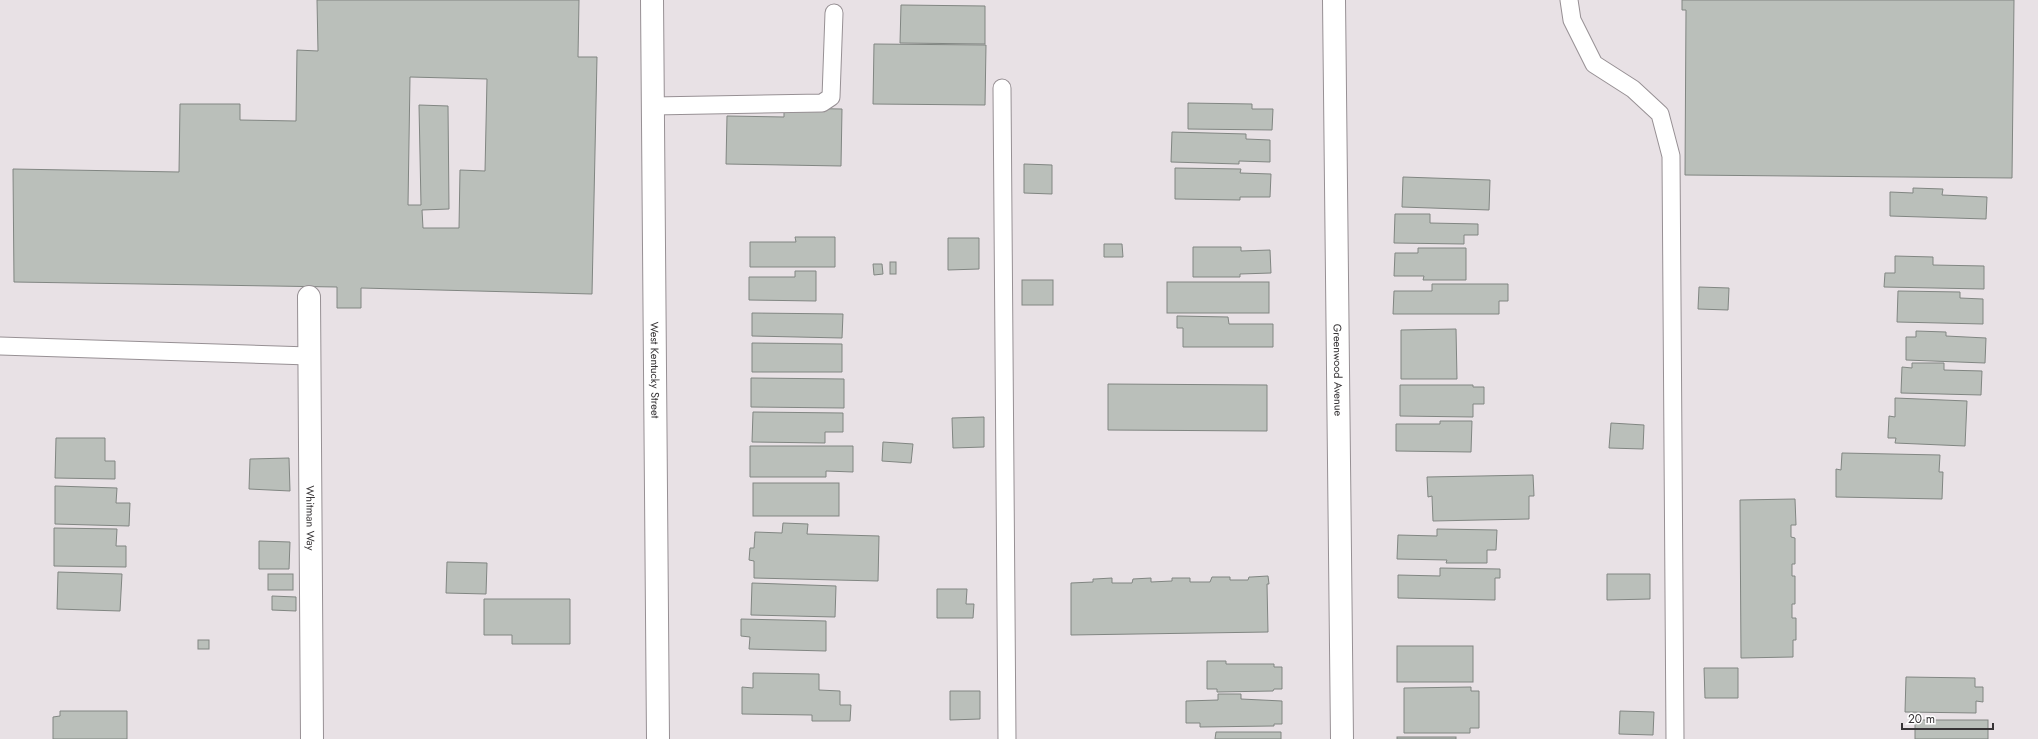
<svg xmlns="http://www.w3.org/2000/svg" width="2038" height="739" font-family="Jost,sans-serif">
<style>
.building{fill:#babfba;stroke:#818682;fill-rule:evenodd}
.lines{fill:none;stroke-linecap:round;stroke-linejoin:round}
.service-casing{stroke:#979094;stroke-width:19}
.minor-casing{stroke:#979094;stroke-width:24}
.service{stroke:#fff;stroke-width:17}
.minor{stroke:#fff;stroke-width:22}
.labels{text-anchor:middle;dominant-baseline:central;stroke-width:3;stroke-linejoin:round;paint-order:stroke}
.street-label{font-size:11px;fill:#373436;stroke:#fff}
</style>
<rect width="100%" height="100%" fill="#e8e1e5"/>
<g class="building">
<path d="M317 0H579L578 57H597L592 294 361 288V308H337V287L14 282 13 169 179 172 180 104H240V120L296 121 297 50 318 51ZM410 77 487 79 485 171 460 170 459 228H423L422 210 449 209 448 106 419 105 421 205H408Z"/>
<path d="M1682 0H2014L2012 178 1685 175 1686 10H1682Z"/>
<path d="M901 5 985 6V44L900 43Z"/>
<path d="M874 44 986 45 985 105 873 104Z"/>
<path d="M1188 103 1252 104V109H1273L1272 130 1188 129Z"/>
<path d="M784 108 842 109 841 166 726 164 727 116 784 117Z"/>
<path d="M1172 132 1246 134V139L1270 140V162L1239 161V164L1171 162Z"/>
<path d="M1024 164 1052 165V194L1024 193Z"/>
<path d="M1175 168 1241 169 1240 173 1271 174 1270 197H1240V200L1175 199Z"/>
<path d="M1403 177 1490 180 1489 210 1402 207Z"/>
<path d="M1913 188 1943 189 1942 195 1987 197 1986 219 1890 216V192L1913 193Z"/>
<path d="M1395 214H1430V223L1478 224V235H1464V244L1394 243Z"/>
<path d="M795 237H835V267H750V242H796Z"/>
<path d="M948 238H979V269L948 270Z"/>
<path d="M1104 244H1122L1123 257H1104Z"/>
<path d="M1193 247H1241V251L1270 250 1271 273 1240 274V277H1193Z"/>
<path d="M1418 248H1466V280H1423L1424 276H1394L1395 253H1418Z"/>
<path d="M1895 256 1933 257V265L1984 266V289L1884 287 1885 273H1895Z"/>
<rect x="890" y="262" width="6" height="12"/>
<path d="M873 264H882L883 274 874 275Z"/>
<path d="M795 271H816V301L749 300V277H795Z"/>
<rect x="1022" y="280" width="31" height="25"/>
<rect x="1167" y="282" width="102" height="31"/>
<path d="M1432 284H1508V301H1499V314H1393L1394 291H1432Z"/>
<path d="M1699 287 1729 288 1728 310 1698 309Z"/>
<path d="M1898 291 1960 292V298L1983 299V324L1897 322Z"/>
<path d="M752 313 843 314 842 338 752 336Z"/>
<path d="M1177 316 1228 317 1229 324H1273V347H1183V328H1177Z"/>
<path d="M1456 329 1457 379H1401V330Z"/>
<path d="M1916 331 1946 332V336L1986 338 1985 363 1906 360V337H1916Z"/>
<path d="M752 343 842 344V372H752Z"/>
<path d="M1912 363H1944V370L1982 371 1981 395 1901 393 1902 367 1912 368Z"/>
<path d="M751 378 844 379V408L751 407Z"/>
<path d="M1108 384 1267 385V431L1108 430Z"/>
<path d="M1400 385H1473V387H1484V404H1473V417L1400 416Z"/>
<path d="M1895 398 1967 401 1965 446 1895 443 1896 438H1888V436L1889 416 1895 417Z"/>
<path d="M753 412 843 413V432H825V443L752 442Z"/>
<path d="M984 417V447L953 448 952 418Z"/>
<path d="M1440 421H1472L1471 452 1396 451V424H1440Z"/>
<path d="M1611 423 1644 425 1643 449 1609 448Z"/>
<path d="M56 438H105V461H115V479L55 478Z"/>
<path d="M883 442 913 444 911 463 882 461Z"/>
<path d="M750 446H853V472L826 471V477H750Z"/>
<path d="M1842 453 1940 455 1939 472H1943L1942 499 1836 497V469L1841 470Z"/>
<path d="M289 458 290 491 249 489 250 459Z"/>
<path d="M1533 475 1534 496H1529V519L1433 521 1432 496 1428 497 1427 477Z"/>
<rect x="753" y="483" width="86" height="33"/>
<path d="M55 486 117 488 116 503H130L129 526 55 524Z"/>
<path d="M1795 499 1796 525H1791V537L1795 538V564H1792V576H1795V604H1792V618H1796V640H1793V657L1741 658 1740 500Z"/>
<path d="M783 523 808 524 807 534 879 536 878 581 754 578V561L749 560 750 548H754L755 532 782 533Z"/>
<path d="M54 528 117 529 116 546H126V567L54 566Z"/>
<path d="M1437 529 1497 530 1496 550H1487V563H1446L1447 560 1397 559 1398 535 1437 536Z"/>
<path d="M259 541 290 542 289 569H259Z"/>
<path d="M447 562 487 563 486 594 446 593Z"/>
<path d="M1440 568 1500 569V578H1495V600L1398 598V575L1440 576Z"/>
<path d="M58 572 122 574 120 611 57 609Z"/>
<rect x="268" y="574" width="25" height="16"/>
<path d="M1607 574H1650V599L1607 600Z"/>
<path d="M1268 576 1269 584H1267L1268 632 1071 635V583L1093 582V579H1095L1112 578V583H1132L1133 579 1151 578V582L1172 581V578H1190V582H1210L1212 577H1230V580H1248L1249 577H1251Z"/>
<path d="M752 583 836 586 835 617 751 615Z"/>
<path d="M937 589H967L966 604H974L973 618H937Z"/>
<path d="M272 596 296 597V611L272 610Z"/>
<path d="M484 599H570V644H512V635H484Z"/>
<path d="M741 619 826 621V651L749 649 750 637 741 636Z"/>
<rect x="198" y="640" width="11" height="9"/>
<rect x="1397" y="646" width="76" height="36"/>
<path d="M1207 661H1226V664H1274V667H1282V689H1274L1273 691 1217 692V689H1207Z"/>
<path d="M1704 668H1738V698H1705Z"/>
<path d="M753 673 819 674V690L840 691V705H851L850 721H812V715L742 714V687L753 688Z"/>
<path d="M1906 677 1975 678V687H1983V702L1976 701V713L1905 712Z"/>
<path d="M1471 687V691H1479V728H1470V733H1404V688Z"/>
<path d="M950 691H980V719L950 720Z"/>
<path d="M1218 694H1241V699L1282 701V724H1274V726L1200 727V723H1186V701L1218 700Z"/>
<path d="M60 711H127V739H53V717L60 716Z"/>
<path d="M1620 711 1654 712 1653 735 1619 734Z"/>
<rect x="1915" y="720" width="73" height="19"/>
<path d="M1216 732H1281V739H1215Z"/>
<rect x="1397" y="737" width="59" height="2"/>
</g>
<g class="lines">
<g class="service-casing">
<g id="service">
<path d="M1569 0 1572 20 1594 64 1633 89 1660 114 1671 156 1675 739"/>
<path d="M1002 88 1007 739"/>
<path d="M653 106 822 103 831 97 834 13"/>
<path d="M0 346 309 356"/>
</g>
</g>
<g class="minor-casing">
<g id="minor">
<path id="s1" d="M652 0 658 739"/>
<path id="s2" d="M1334 0 1342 739"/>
<path id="s3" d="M309 297 312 739"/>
</g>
</g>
<use href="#service" class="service"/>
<use href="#minor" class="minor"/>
</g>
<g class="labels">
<g class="street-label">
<text stroke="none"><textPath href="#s1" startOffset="370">West Kentucky Street</textPath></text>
<text stroke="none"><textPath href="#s2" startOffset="370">Greenwood Avenue</textPath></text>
<text stroke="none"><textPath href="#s3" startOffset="221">Whitman Way</textPath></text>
</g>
</g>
<path d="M1902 723v6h91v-6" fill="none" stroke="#373436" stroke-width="2"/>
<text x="1908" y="723" font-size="12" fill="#373436" stroke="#ffffff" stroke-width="3" paint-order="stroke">20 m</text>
</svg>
